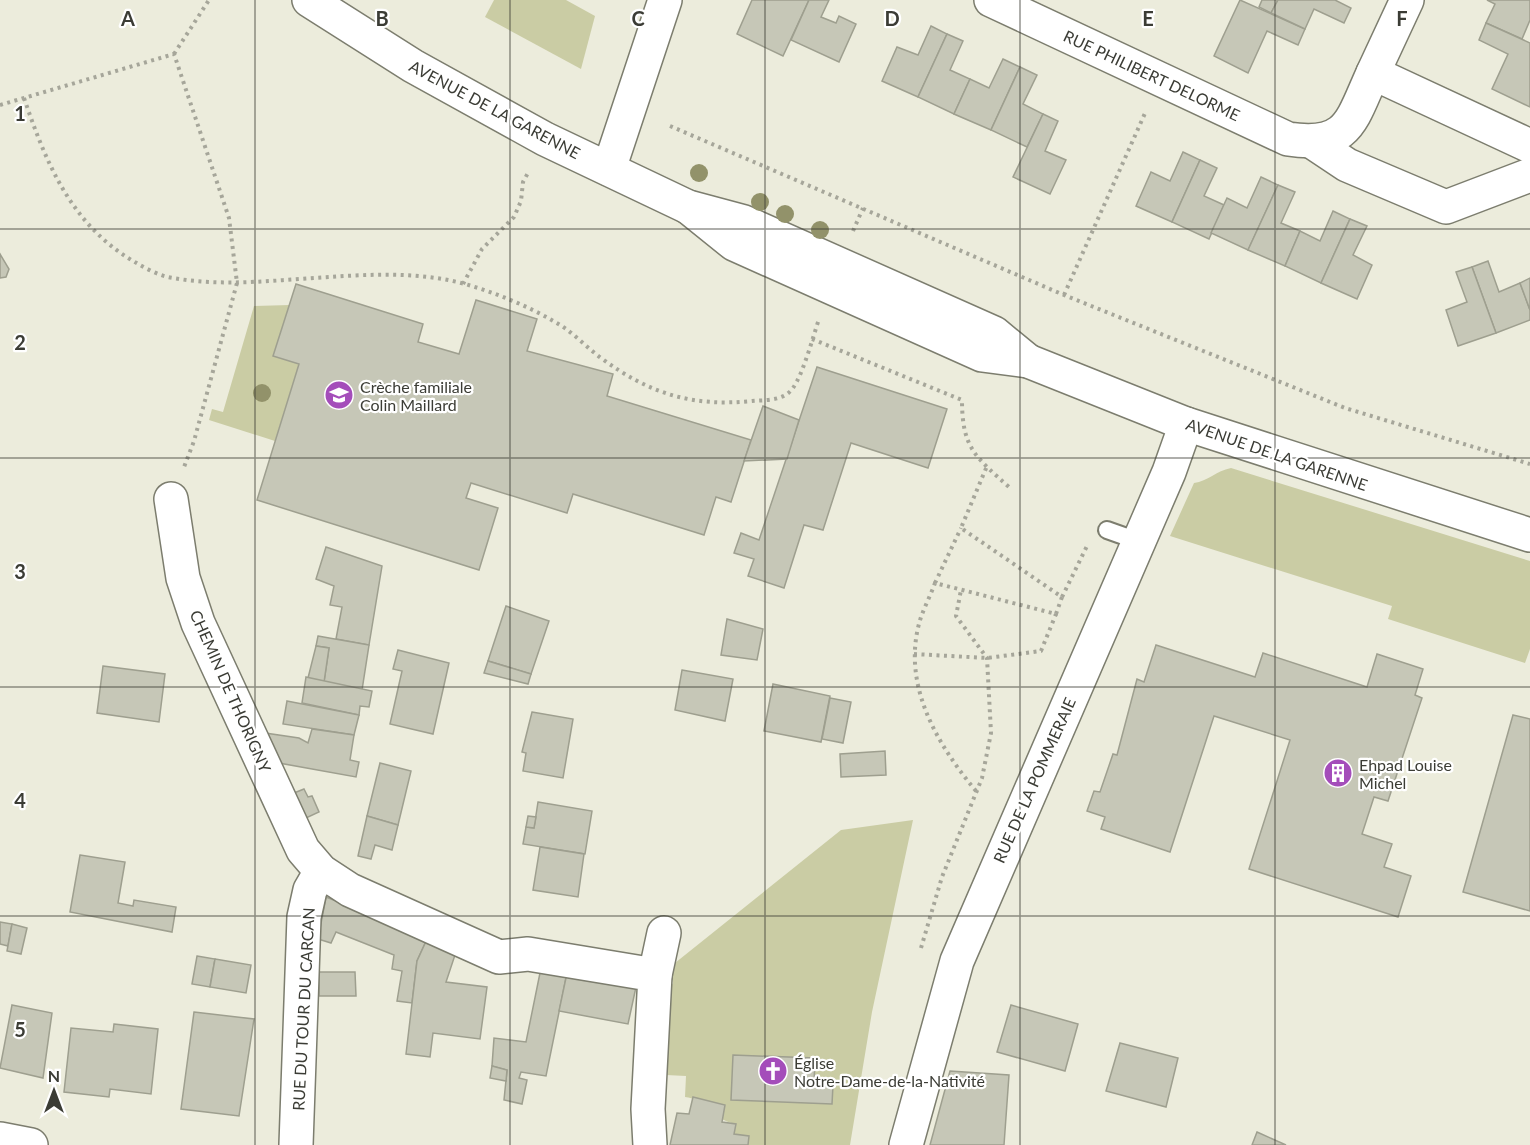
<svg xmlns="http://www.w3.org/2000/svg" width="1530" height="1145" font-family="Lato,sans-serif">
<style>
.green{fill:#cacca4}
.building{fill:#c6c7b7;stroke:#9e9f8f;stroke-width:1.5}
.lines{fill:none;stroke-linecap:round;stroke-linejoin:round}
.lane-casing{stroke:#7c7d6e;stroke-width:20}
.street-casing{stroke:#7c7d6e;stroke-width:36}
.secondary-casing{stroke:#7c7d6e;stroke-width:36}
.path{stroke:#a6a69a;stroke-width:4;stroke-dasharray:3 4.5;stroke-linecap:butt}
.lane{stroke:#fff;stroke-width:16}
.street{stroke:#fff;stroke-width:33}
.secondary{stroke:#fff;stroke-width:33}
.tree{fill:#92926a}
.grid{fill:none;stroke:#3b3c35;stroke-width:1.5;stroke-opacity:0.55}
.labels{text-anchor:middle;dominant-baseline:central;stroke-width:4.5;stroke-linejoin:round;paint-order:stroke}
.street-label{font-size:16px;fill:#3b3c35;stroke:#fff}
.poi-label{font-size:16px;fill:#3b3c35;stroke:#fff;text-anchor:start}
.grid-label{font-size:20px;text-anchor:middle;font-weight:bold;fill:#3b3c35;stroke:#fff;stroke-width:4.5;stroke-linejoin:round;paint-order:stroke}
</style>
<rect width="100%" height="100%" fill="#ececdc"/>
<g class="green">
<path d="M494 0H566L595 16 581 69 485 17Z"/>
<path d="M290 305 274 356 299 364 275 441 209 420 212 409 223 412 254 306Z"/>
<path d="M1231 468 1530 561V649L1525 663 1388 619 1392 606 1170 536 1194 483C1208 481 1216 471 1231 468Z"/>
<path d="M913 820 872 1012 850 1145H748L749 1136 734 1134 736 1124C712 1120 703 1098 685 1097L686 1076 666 1075V994L673 983 670 967 841 830Z"/>
</g>
<g class="building">
<path d="M752 0H809L783 56 737 34Z"/>
<path d="M809 0H829L821 17 836 23 839 16 856 24 839 62 791 40Z"/>
<path d="M1240 0 1305 29 1298 45 1267 31 1248 73 1214 56Z"/>
<path d="M1262 0H1278L1271 13 1259 7Z"/>
<path d="M1278 0H1335L1351 8 1344 23 1314 9 1305 29 1271 13Z"/>
<path d="M1487 0H1530V20L1522 39 1486 23 1495 4Z"/>
<path d="M1486 23 1530 43V107L1492 89 1508 54 1479 40Z"/>
<path d="M931 26 947 34 918 97 882 81 897 47 918 55Z"/>
<path d="M947 34 963 41 950 70 970 79 954 114 918 97Z"/>
<path d="M1003 59 1020 67 991 130 954 114 970 79 989 88Z"/>
<path d="M1020 67 1037 75 1023 104 1043 114 1027 147 991 130Z"/>
<path d="M1043 114 1058 121 1045 151 1066 160 1050 194 1013 177Z"/>
<path d="M1183 152 1200 160 1172 222 1136 206 1151 172 1170 181Z"/>
<path d="M1200 160 1217 168 1204 196 1224 205 1209 239 1172 222Z"/>
<path d="M1261 177 1278 185 1248 250 1211 233 1227 198 1247 208Z"/>
<path d="M1278 185 1295 192 1281 223 1300 231 1285 266 1248 250Z"/>
<path d="M1333 211 1350 219 1321 283 1285 266 1300 231 1320 241Z"/>
<path d="M1350 219 1367 226 1353 255 1372 265 1357 299 1321 283Z"/>
<path d="M0 254 9 269 6 277 0 278Z"/>
<path d="M1488 261 1499 292 1520 283 1530 310V320L1496 333 1472 267Z"/>
<path d="M1472 267 1496 333 1458 346 1446 310 1467 302 1456 272Z"/>
<path d="M1530 278V310L1520 283Z"/>
<path d="M296 284 423 324 418 342 459 354 476 300 537 319 527 351 613 374 607 396 751 440 731 502 716 497 704 535 573 494 567 513 471 483 466 498 498 508 479 570 257 500 299 364 273 356Z"/>
<path d="M817 367 947 409 928 468 851 443 823 530 804 525 784 588 748 576 754 559 734 553 741 533 759 540Z"/>
<path d="M763 406 799 420 787 459 744 461Z"/>
<path d="M326 547 382 566 369 645 336 639 342 607 330 605 334 586 316 579Z"/>
<path d="M506 606 549 621 531 674 488 661Z"/>
<path d="M727 619 763 629 757 660 721 655Z"/>
<path d="M318 636 369 645 362 690 324 682 329 648 316 646Z"/>
<path d="M1156 645 1255 677 1263 653 1367 687 1377 654 1423 669 1415 695 1422 698 1388 801 1374 797 1362 834 1392 844 1384 867 1411 876 1398 917 1249 869 1290 740 1214 716 1170 852 1101 829 1105 817 1087 811 1094 791 1100 792 1113 754 1117 755 1137 679 1144 682Z"/>
<path d="M316 646 329 648 324 682 308 678Z"/>
<path d="M398 650 449 663 433 734 390 724 402 671 393 669Z"/>
<path d="M488 661 531 674 528 684 484 673Z"/>
<path d="M103 666 165 674 159 722 97 713Z"/>
<path d="M682 670 733 679 725 721 675 710Z"/>
<path d="M306 677 372 691 369 707 360 706 359 715 302 703Z"/>
<path d="M773 684 830 696 821 742 764 731Z"/>
<path d="M830 698 851 702 843 743 822 739Z"/>
<path d="M287 701 359 715 354 735 283 724Z"/>
<path d="M532 712 573 719 563 778 523 771 526 753 522 752Z"/>
<path d="M1513 715 1530 719V911L1463 892Z"/>
<path d="M312 729 354 735 350 760 359 762 356 777 279 763 265 733 299 738 308 743Z"/>
<path d="M885 751 886 775 841 777 840 754Z"/>
<path d="M380 763 411 771 398 825 367 816Z"/>
<path d="M304 789 308 797 312 796 319 812 306 818 294 793Z"/>
<path d="M538 802 592 811 585 854 523 844 526 827 534 828Z"/>
<path d="M367 816 398 825 392 850 375 845 371 859 358 856Z"/>
<path d="M528 816 536 817 534 828 526 827Z"/>
<path d="M540 847 584 854 578 897 533 890Z"/>
<path d="M80 855 125 862 118 903 133 906 134 900 176 907 172 932 70 912Z"/>
<path d="M326 897 428 937 417 961 412 1003 397 1001 402 971 392 969 394 955 336 932 331 943 318 939Z"/>
<path d="M0 922 12 924 8 946 0 944Z"/>
<path d="M12 924 27 928 21 954 7 951Z"/>
<path d="M428 937 457 949 446 982 487 987 480 1039 433 1033 430 1057 406 1054 417 961Z"/>
<path d="M197 956 215 959 210 987 192 984Z"/>
<path d="M215 959 251 965 246 993 210 987Z"/>
<path d="M541 968 567 973 546 1076 521 1072 519 1078 527 1080 522 1104 504 1100 507 1070 492 1066 494 1038 526 1042Z"/>
<path d="M319 972H355L356 996H319Z"/>
<path d="M567 973 636 987 628 1024 559 1011Z"/>
<path d="M12 1005 52 1013 43 1078 0 1068Z"/>
<path d="M1011 1005 1078 1024 1065 1071 997 1052Z"/>
<path d="M194 1012 254 1019 239 1116 181 1109Z"/>
<path d="M114 1024 158 1029 151 1094 110 1089 109 1097 64 1092 71 1028 113 1032Z"/>
<path d="M1120 1043 1178 1058 1166 1107 1106 1091Z"/>
<path d="M733 1055 815 1058 814 1084 833 1085 832 1104 731 1100Z"/>
<path d="M492 1066 507 1070 506 1081 490 1078Z"/>
<path d="M950 1071 1009 1075 1004 1145H930Z"/>
<path d="M693 1097 725 1105 722 1122 736 1124 734 1134 749 1136 748 1145H670L677 1113 689 1114Z"/>
<path d="M1257 1132 1286 1145H1252Z"/>
</g>
<g class="lines">
<g class="lane-casing">
<path id="lane" d="M1107 530 1138 541"/>
</g>
<g class="street-casing">
<g id="street">
<path d="M991 0 1288 139C1349 148 1351 121 1373 73L1530 146"/>
<path d="M1373 73 1407 0"/>
<path d="M1314 143 1347 165 1446 207 1530 175"/>
<path d="M609 169 665 0"/>
<path d="M171 499 183 578 198 623 303 850 321 871 350 890 499 957 528 954 655 975 648 1109 650 1145"/>
<path d="M655 975 664 933"/>
<path d="M296 1145 304 917 310 890 321 871"/>
</g>
</g>
<g class="secondary-casing">
<g id="secondary">
<path d="M309 0 413 66 545 139 688 207 744 222 994 333 1028 361"/>
<path d="M688 207 734 244 982 355 1028 361 1186 424 1530 535"/>
<path d="M0 1139 31 1145"/>
<path d="M906 1145 957 961 1169 472 1186 424"/>
</g>
</g>
<g class="path">
<path d="M174 54 209 0"/>
<path d="M24 98C46 163 71 224 133 261 145 268 159 276 173 278 224 287 277 280 329 277 373 274 422 272 465 284 496 293 528 306 555 322 572 331 586 347 601 358 650 394 692 407 752 401 766 400 784 401 793 388 803 374 813 337 819 319"/>
<path d="M0 105 174 54 229 218 237 283 194 441 184 467"/>
<path d="M670 126 1064 295 1345 408 1530 464"/>
<path d="M853 231 863 208"/>
<path d="M463 284 482 249 514 217 521 201 523 182 529 171"/>
<path d="M1064 295 1146 111"/>
<path d="M812 339 962 400C962 449 976 457 1010 488"/>
<path d="M935 583 961 528"/>
<path d="M1062 597 1087 546"/>
<path d="M914 654 987 658 1041 651 1056 614"/>
<path d="M976 791C936 743 900 682 921 617 925 606 931 594 935 583L1056 614 1062 597 961 528 987 466"/>
<path d="M921 948 942 877 982 778 991 733 987 658 956 616 961 590"/>
</g>
<use href="#lane" class="lane"/>
<use href="#street" class="street"/>
<use href="#secondary" class="secondary"/>
</g>
<g class="tree">
<circle cx="699" cy="173" r="9"/>
<circle cx="760" cy="202" r="9"/>
<circle cx="785" cy="214" r="9"/>
<circle cx="820" cy="230" r="9"/>
<circle cx="262" cy="393" r="9"/>
</g>
<path class="grid" d="M255 0V1145M510 0V1145M765 0V1145M1020 0V1145M1275 0V1145M0 229H1530M0 458H1530M0 687H1530M0 916H1530"/>
<defs>
<g id="school-disc" transform="scale(1.5)"><circle r="9.5" fill="#a44dba" stroke="#fff"/><path d="M0-5L7-2L0 1L-7-2ZM-4 1L0 2.5L4 1V4Q0 6-4 4Z" fill="#fff"/></g>
<g id="building-disc" transform="scale(1.5)"><circle r="9.5" fill="#a44dba" stroke="#fff"/><path d="M-4-6H4V6H1V3H-1V6H-4ZM-2.5-4.3h1.7v1.8h-1.7ZM.8-4.3h1.7v1.8H.8ZM-2.5-1h1.7V.8h-1.7ZM.8-1h1.7V.8H.8Z" fill="#fff"/></g>
<g id="church-disc" transform="scale(1.5)"><circle r="9.5" fill="#a44dba" stroke="#fff"/><path d="M-1.2-6h2.4v3.5h3.3v2.4h-3.3V6h-2.4V-.1h-3.3v-2.4h3.3Z" fill="#fff"/></g>
</defs>
<g fill-rule="evenodd">
<use href="#school-disc" x="339" y="395"/>
<use href="#building-disc" x="1338" y="773"/>
<use href="#church-disc" x="773" y="1071"/>
</g>
<g class="labels">
<g class="street-label">
<text transform="translate(1152 75) rotate(25)">RUE PHILIBERT DELORME</text>
<text transform="translate(495 109) rotate(28)">AVENUE DE LA GARENNE</text>
<text transform="translate(1277 454) rotate(19)">AVENUE DE LA GARENNE</text>
<text transform="translate(231 691) rotate(66)">CHEMIN DE THORIGNY</text>
<text transform="translate(1034 780) rotate(-66)">RUE DE LA POMMERAIE</text>
<text transform="translate(303 1009) rotate(-87)">RUE DU TOUR DU CARCAN</text>
</g>
<g class="poi-label">
<text x="360" y="386">Crèche familiale<tspan x="360" dy="18">Colin Maillard</tspan></text>
<text x="1359" y="764">Ehpad Louise<tspan x="1359" dy="18">Michel</tspan></text>
<text x="794" y="1062">Église<tspan x="794" dy="18">Notre-Dame-de-la-Nativité</tspan></text>
</g>
</g>
<g class="grid-label">
<text x="128" y="26">A</text>
<text x="382" y="26">B</text>
<text x="638" y="26">C</text>
<text x="892" y="26">D</text>
<text x="1148" y="26">E</text>
<text x="1402" y="26">F</text>
<text x="20" y="121">1</text>
<text x="20" y="350">2</text>
<text x="20" y="579">3</text>
<text x="20" y="808">4</text>
<text x="20" y="1037">5</text>
</g>
<g transform="translate(54 1091)" stroke="#ffffff" stroke-width="4.5" paint-order="stroke">
<path d="M0-4.5L10 22L0 15L-10 22Z" fill="#3b3c35"/>
<text y="-9" font-size="16" font-weight="bold" text-anchor="middle" fill="#3b3c35">N</text>
</g>
</svg>
